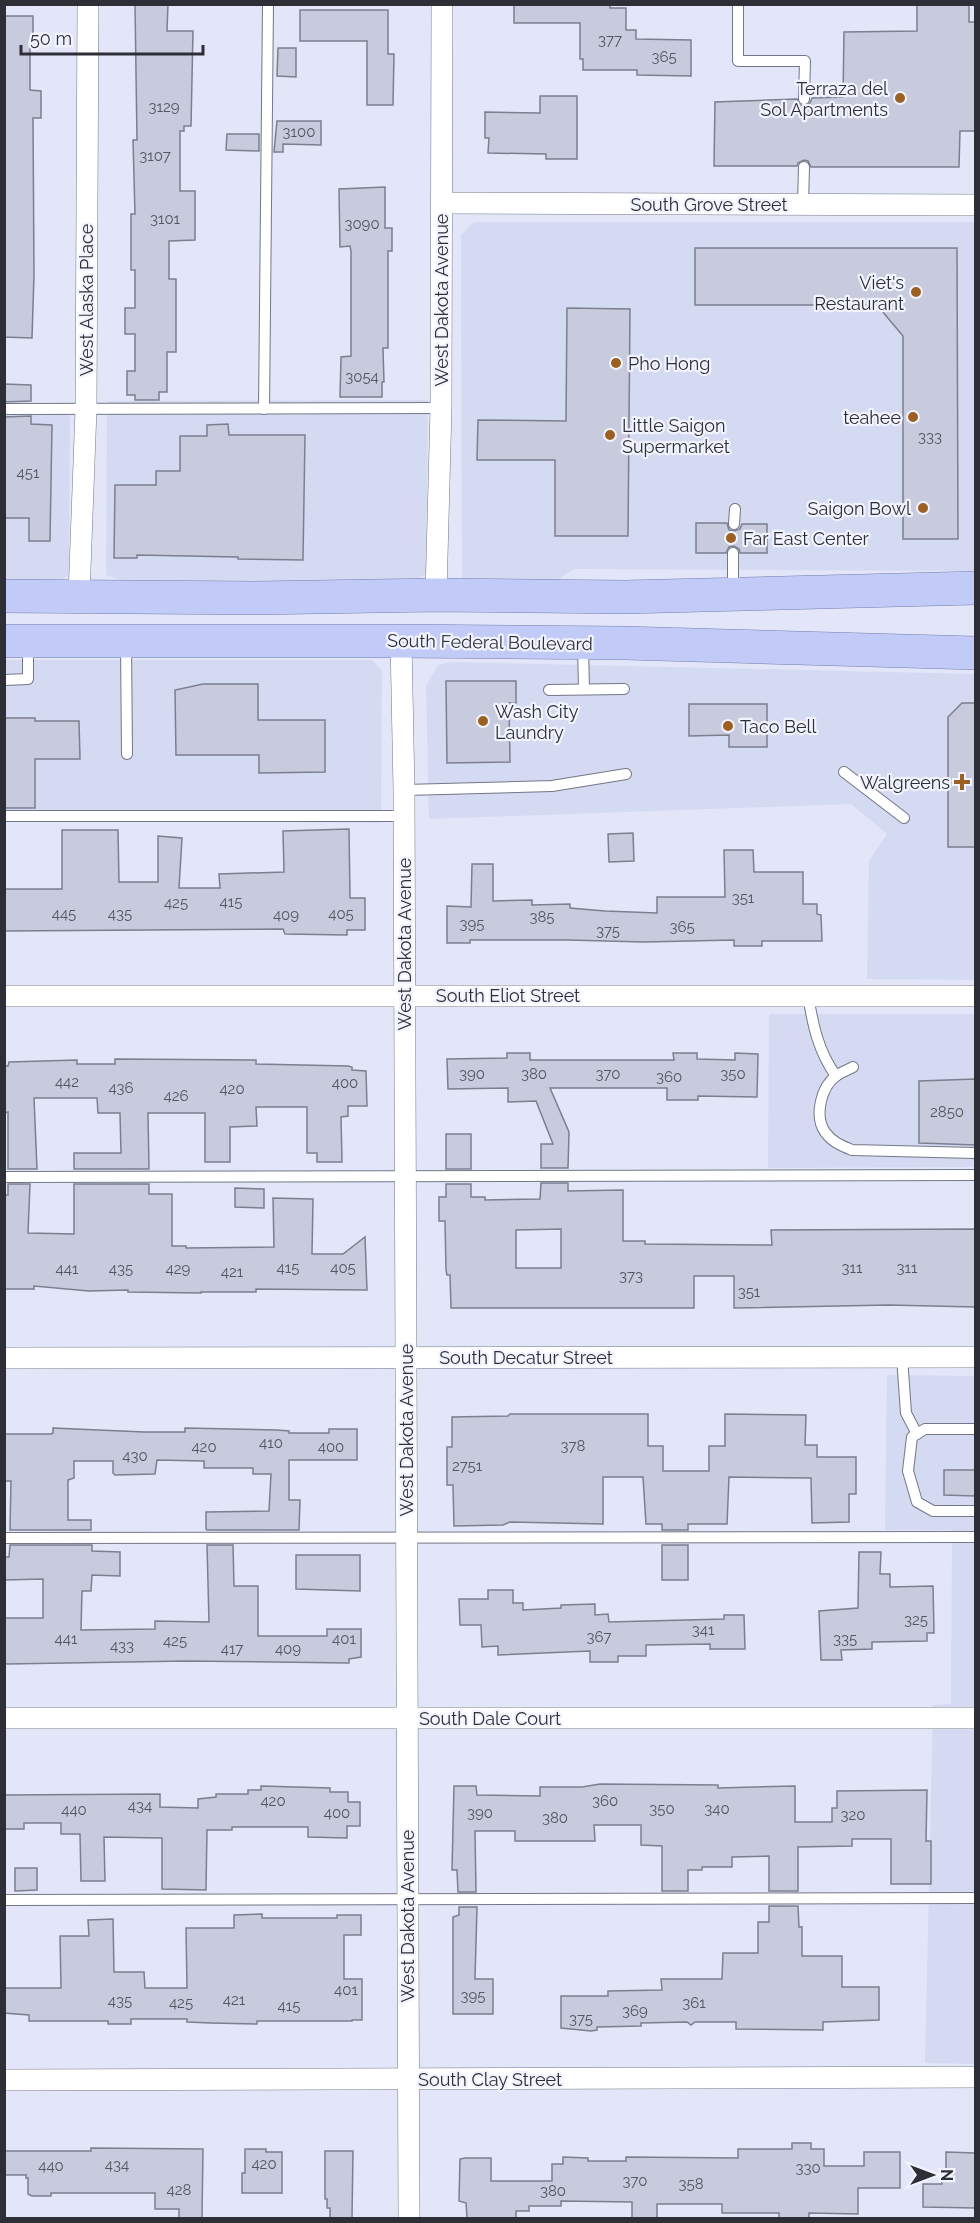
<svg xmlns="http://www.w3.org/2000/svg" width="980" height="2223" font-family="Raleway,sans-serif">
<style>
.built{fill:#d5daf3}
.building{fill:#c7cbdd;stroke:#7b7f8e;stroke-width:1.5;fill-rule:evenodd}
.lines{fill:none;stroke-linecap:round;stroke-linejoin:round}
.lane-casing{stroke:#737787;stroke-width:12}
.street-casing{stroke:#737787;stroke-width:22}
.primary-casing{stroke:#747eb0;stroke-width:34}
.lane{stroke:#fff;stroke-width:10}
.street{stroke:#fff;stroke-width:21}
.primary{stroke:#c2cbf7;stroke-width:33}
.poi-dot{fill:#9c6022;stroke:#f1f4fe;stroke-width:2}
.labels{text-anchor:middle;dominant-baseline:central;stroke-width:4.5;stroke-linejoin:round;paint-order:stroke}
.number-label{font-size:15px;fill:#545660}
.poi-label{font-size:18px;fill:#2e2f36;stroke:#f1f4fe;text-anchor:end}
.street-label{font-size:18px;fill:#2e2f36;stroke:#f1f4fe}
</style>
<rect width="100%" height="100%" fill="#e2e6f8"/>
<g class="built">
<path d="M474 222H975V571L574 569 554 582H462L461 235Z"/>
<path d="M428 400 426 573 413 583 121 580 106 575 107 401Z"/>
<path d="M70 414 69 575 49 588 5 587V415Z"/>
<path d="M5 660H372L382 670 381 823 5 819Z"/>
<path d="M451 662 975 674V980L867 979 869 861 887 834 851 804 429 819 426 686 438 665Z"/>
<path d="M769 1014H975V1167L768 1168Z"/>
<path d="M887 1375 975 1376V2064L925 2063 933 1705 951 1704 952 1530H885Z"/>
</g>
<g class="building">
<path d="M135 4H168L167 31H193L191 126H184V131H180V191H195V240L169 241V279H176V352H167V392H159V400H135V395H127V371H135V334H125V308H135V270H131V214H135L133 140H137Z"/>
<path d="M514 4H610V8H626V30H636V39L691 40V76L637 75V70H583V59H580V23H514Z"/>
<path d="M917 4H969V22H975V131H960L959 167H811L808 161 804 160 798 163 797 166H714L715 102 797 99 800 105 804 106 810 103 812 98 843 97 844 32 917 31Z"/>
<path d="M300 10H388V54H394L393 105H367V41H300Z"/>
<path d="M4 16H33V46H30V90L41 91V118H33L34 275 32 338 4 337Z"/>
<path d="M278 48H296V77L277 76Z"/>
<path d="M540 96H577V159H546V154L488 153 489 138H485V112L540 113Z"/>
<path d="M277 121H321V145L283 144V152H274Z"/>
<path d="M227 134H259V151L226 150Z"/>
<path d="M385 187V228H392V251H388V348H383L384 382H382V397H340L341 357 351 356V251L350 246 340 247 339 189Z"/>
<path d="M695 248H957L958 539H903V336L877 305H695Z"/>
<path d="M567 308 630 309 628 536H555V460H477L478 420 566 421Z"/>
<path d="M4 384 31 385V401L4 402Z"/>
<path d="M31 416V424L52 425 50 541H29V518H4V417Z"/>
<path d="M228 424 229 435H305L303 560 238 559V557L137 555V558H114L115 485H156V471H180V436H207V425Z"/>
<path d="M696 523H727L729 530 734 531 740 529 742 524H767V553H740L739 549 734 546 729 547 726 553H696Z"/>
<path d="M446 681H516V703H509L510 762 447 763Z"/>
<path d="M203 684H258V720H325V772L259 773V755H176L175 690Z"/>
<path d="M962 703H975V847H948V717Z"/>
<path d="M689 704H767V747H729V735L689 736Z"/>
<path d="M4 718H35V721H79L80 759H35V808H4Z"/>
<path d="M349 829 350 898H365V930H347V935L285 934 283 929 4 931V889H62V830H118L119 882H158V836L182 838 179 888H220L219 874 284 872 283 831Z"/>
<path d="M633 833 634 861 609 862 608 834Z"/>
<path d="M724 850H753L754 872H803V904H817V914L821 915 822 941H762V946H734V940L644 942 568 940H470V943H447V906L471 907 472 864H493V901L532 900V905L570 904V908L605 911 657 913V897H725Z"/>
<path d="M507 1053H530V1060H674L673 1053H697V1059L735 1060V1053L758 1054 757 1097 698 1096V1100H667V1088H550L569 1132 568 1168H541V1144H553L536 1101 508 1102V1088L448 1089 447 1059 507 1058Z"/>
<path d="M115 1059 256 1060V1064L348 1066 352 1067V1070L366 1071 367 1106H348V1116L341 1117 342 1162H317V1153H307V1107H256L257 1126 230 1127V1162H205V1113H148L149 1169H74V1153H121L120 1113H98L97 1098H34L37 1169H8V1112L4 1113V1066H8L9 1062 77 1060V1064H115Z"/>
<path d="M975 1079V1145L919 1143V1081Z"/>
<rect x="446" y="1134" width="25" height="35"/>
<path d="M541 1183H568V1191L623 1190V1241H645V1244L772 1245 771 1230 975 1229V1307L889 1305 734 1308V1276H694V1308H451L450 1275H447L446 1270 445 1221H439V1197H446V1184H471V1197H485V1200L540 1199ZM561 1229V1268H516V1230Z"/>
<path d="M8 1184H30L28 1233 74 1234V1184H149V1194H172V1246H186V1248L274 1247 273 1198 313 1199 312 1254H343L365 1237 367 1290 256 1289V1292H201V1293L128 1292V1290L89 1291 34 1286V1289H4V1195H8Z"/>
<path d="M235 1188 264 1189V1208L235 1207Z"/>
<path d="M510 1414H648V1446H663V1471H709V1446H725V1414L806 1415 805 1445H817V1457H856V1494H849V1522L812 1523 811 1478 729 1477 727 1524H688V1530H662V1524H646L643 1477H603V1524L510 1522 503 1525 454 1526 453 1485H447V1447H452V1417L508 1416Z"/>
<path d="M53 1428 144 1432H185V1428L277 1430 289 1431V1433H329V1429H357V1460H289V1500H300L299 1530H207L206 1529V1512L269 1511 271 1474H253V1468H204V1461L157 1460 155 1474 115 1475 113 1473V1461H74V1478L68 1480V1520H91V1530H10L11 1481H4V1434H51L53 1433Z"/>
<path d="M944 1470H975V1496L944 1495Z"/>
<path d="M10 1545H92V1551L120 1552V1576L92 1575 91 1591H82L81 1630 155 1629V1621L209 1622 207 1545H233L234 1586H258V1636H327V1629H361V1657L349 1659V1663L186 1661 7 1664 4 1663V1618H43V1579L4 1580V1557H9Z"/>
<rect x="662" y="1545" width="26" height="35"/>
<path d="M859 1552H881L880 1574H890V1587L933 1586 934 1633H927V1641L872 1642V1649L841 1650 842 1660H821L819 1611 858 1608Z"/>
<path d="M296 1555H360V1591L296 1589Z"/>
<path d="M488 1590H513V1603H523V1610L561 1608V1605L595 1604V1615L608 1614 609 1622 724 1619V1615H744L745 1649H710V1644L646 1645V1656H618V1662H590V1651L498 1655V1646L482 1647 481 1625H460L459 1599H488Z"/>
<path d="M600 1784 718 1785V1788L795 1786V1822H832V1808H837V1791L927 1790 926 1841H931V1884H891V1839H852V1846L798 1847V1891H769V1856L732 1857V1867H702V1870H688V1891H662V1846L641 1845V1825H594L595 1841H515V1831H475L476 1892H458L457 1870H452L454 1786H476L477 1795 540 1796V1787H582Z"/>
<path d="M261 1786 330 1788V1792H348V1802H360V1826H347V1838L308 1837V1827H232V1830H207L206 1890 162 1889V1838L104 1837 105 1881H81L80 1834H61V1823H24V1829H4V1795L160 1794V1807L198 1808V1799L216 1797V1794H248V1790H261Z"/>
<path d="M15 1868H37V1890L15 1891Z"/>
<path d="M769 1906H798L799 1927H802V1956H842V1987H879V2020L823 2022V2030L736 2029V2022H695L691 2025 687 2022 641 2023V2026L597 2027V2030L591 2031 561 2028V1996H608V1991L662 1990 661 1979H722L723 1953H758V1922H769Z"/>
<path d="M459 1907H477L475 1979H493V2014H453V1917L459 1915Z"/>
<path d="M262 1914V1918H337V1915H361V1935H344V1979H362V2020H352V2021H257V2024L211 2023 187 2022V2019H131V2024H108V2021H29V2015L4 2013V1988H61L60 1936H89L88 1920 113 1919 114 1972H144L145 1988H187L186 1928H234V1915Z"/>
<path d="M792 2143H811V2149H824V2166H864V2152H900V2188H858V2214L809 2213V2218H779V2213H722V2204H657V2218H632V2202L561 2201V2206H529V2211H516V2218H467L466 2203 459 2201 460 2159 465 2158H491V2181H552V2164H563V2157L588 2158V2161H626V2157L738 2158V2149H792Z"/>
<path d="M91 2148 203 2149 202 2218H179V2209H155V2193H51V2196H32L28 2194V2178H26V2175H4V2151H91Z"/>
<path d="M245 2149H266V2152H282V2193H242V2173H245Z"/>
<path d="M325 2151H353L352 2218H330V2208H327V2199H325Z"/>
<path d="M946 2152 975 2153V2208L923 2207V2184H942V2170H946Z"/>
</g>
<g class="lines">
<g class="lane-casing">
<g id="lane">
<path d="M738 4V61H805L804 99"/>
<path d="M803 204 804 167"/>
<path d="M4 409 441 408"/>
<path d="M264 409 268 4"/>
<path d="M734 524 735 509"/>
<path d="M733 591V553"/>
<path d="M126 644 127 754"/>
<path d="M583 647 584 689"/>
<path d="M4 680 28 679V644"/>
<path d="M549 690 624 689"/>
<path d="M844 772 904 818"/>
<path d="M404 790 552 786 626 774"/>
<path d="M4 816H404"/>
<path d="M808 996C813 1025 818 1051 836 1076"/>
<path d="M853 1067C848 1070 841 1072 836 1076 821 1087 814 1116 825 1132 832 1142 842 1146 852 1150L976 1153"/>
<path d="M4 1177 976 1175"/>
<path d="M902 1357 906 1413 917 1434"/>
<path d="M976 1429H925L912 1437 908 1471 917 1502 933 1511H976"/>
<path d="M4 1538 976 1537"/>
<path d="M4 1900 976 1898"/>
</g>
</g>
<g class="street-casing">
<g id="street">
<path d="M442 203 976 205"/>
<path d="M436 595 441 408 442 4"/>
<path d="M79 596 86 409 88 4"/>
<path d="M401 641 404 790 409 2218"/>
<path d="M4 996H976"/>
<path d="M4 1358 976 1357"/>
<path d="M4 1718H976"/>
<path d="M4 2080 976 2077"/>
</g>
</g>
<g class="primary-casing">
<g id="primary">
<path d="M4 596 256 598 436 595 625 597 976 588"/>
<path d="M4 641H401L624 643 976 653"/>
</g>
</g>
<use href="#lane" class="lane"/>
<use href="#street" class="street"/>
<use href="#primary" class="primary"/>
</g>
<g class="poi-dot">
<circle cx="900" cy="98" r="6"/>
<circle cx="916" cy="292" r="6"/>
<circle cx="616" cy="363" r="6"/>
<circle cx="913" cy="417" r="6"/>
<circle cx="610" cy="435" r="6"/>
<circle cx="923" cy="508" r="6"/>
<circle cx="731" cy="538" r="6"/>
<circle cx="483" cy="721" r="6"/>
<circle cx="728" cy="726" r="6"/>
<path d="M959 773h6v6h6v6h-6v6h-6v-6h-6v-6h6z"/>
</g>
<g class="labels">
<g class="number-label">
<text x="610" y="40">377</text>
<text x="664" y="57">365</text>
<text x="164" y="107">3129</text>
<text x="299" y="132">3100</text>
<text x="155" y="156">3107</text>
<text x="165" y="219">3101</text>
<text x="362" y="224">3090</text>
<text x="362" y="377">3054</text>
<text x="930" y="437">333</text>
<text x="28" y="473">451</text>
<text x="743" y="898">351</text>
<text x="231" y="902">415</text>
<text x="176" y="903">425</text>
<text x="64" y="914">445</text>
<text x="120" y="914">435</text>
<text x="341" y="914">405</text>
<text x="286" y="915">409</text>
<text x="542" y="917">385</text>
<text x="472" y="924">395</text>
<text x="682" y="927">365</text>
<text x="608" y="931">375</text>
<text x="472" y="1074">390</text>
<text x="534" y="1074">380</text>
<text x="608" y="1074">370</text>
<text x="733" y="1074">350</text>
<text x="669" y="1077">360</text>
<text x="67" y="1082">442</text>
<text x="345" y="1083">400</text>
<text x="121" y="1088">436</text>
<text x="232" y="1089">420</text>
<text x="176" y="1096">426</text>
<text x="947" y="1112">2850</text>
<text x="288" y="1268">415</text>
<text x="343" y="1268">405</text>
<text x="852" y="1268">311</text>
<text x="907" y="1268">311</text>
<text x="67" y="1269">441</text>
<text x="121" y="1269">435</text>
<text x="178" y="1269">429</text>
<text x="232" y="1272">421</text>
<text x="631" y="1276">373</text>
<text x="749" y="1292">351</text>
<text x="271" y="1443">410</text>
<text x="573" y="1446">378</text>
<text x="204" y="1447">420</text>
<text x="331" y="1447">400</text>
<text x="135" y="1456">430</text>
<text x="467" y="1466">2751</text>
<text x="916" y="1620">325</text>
<text x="703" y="1630">341</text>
<text x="599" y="1637">367</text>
<text x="66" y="1639">441</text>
<text x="344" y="1639">401</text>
<text x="845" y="1639">335</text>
<text x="175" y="1641">425</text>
<text x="122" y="1646">433</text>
<text x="232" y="1649">417</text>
<text x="288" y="1649">409</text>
<text x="273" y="1801">420</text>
<text x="605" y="1801">360</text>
<text x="140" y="1806">434</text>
<text x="662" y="1809">350</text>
<text x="717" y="1809">340</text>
<text x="74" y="1810">440</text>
<text x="337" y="1813">400</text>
<text x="480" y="1813">390</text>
<text x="853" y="1815">320</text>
<text x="555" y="1818">380</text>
<text x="346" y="1990">401</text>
<text x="473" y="1996">395</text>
<text x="234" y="2000">421</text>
<text x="120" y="2001">435</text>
<text x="181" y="2003">425</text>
<text x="694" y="2003">361</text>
<text x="289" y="2006">415</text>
<text x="635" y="2011">369</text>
<text x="581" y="2019">375</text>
<text x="264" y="2164">420</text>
<text x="117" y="2165">434</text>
<text x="51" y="2166">440</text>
<text x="808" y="2168">330</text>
<text x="635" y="2181">370</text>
<text x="691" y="2184">358</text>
<text x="179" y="2190">428</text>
<text x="553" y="2191">380</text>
</g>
<g class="poi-label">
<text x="888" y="88">Terraza del<tspan x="888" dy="21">Sol Apartments</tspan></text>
<text x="904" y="282">Viet's<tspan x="904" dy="21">Restaurant</tspan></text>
<text x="628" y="363" text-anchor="start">Pho Hong</text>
<text x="901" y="417">teahee</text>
<text x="622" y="425" text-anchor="start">Little Saigon<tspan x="622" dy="21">Supermarket</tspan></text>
<text x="911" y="508">Saigon Bowl</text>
<text x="743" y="538" text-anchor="start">Far East Center</text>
<text x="495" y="711" text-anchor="start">Wash City<tspan x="495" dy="21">Laundry</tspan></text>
<text x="740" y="726" text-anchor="start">Taco Bell</text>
<text x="950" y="782">Walgreens</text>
</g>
<g class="street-label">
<text x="709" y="204">South Grove Street</text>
<text transform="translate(86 300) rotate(-90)">West Alaska Place</text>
<text transform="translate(441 300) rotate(-90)">West Dakota Avenue</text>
<text transform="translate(490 642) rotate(1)">South Federal Boulevard</text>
<text transform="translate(404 944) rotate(-90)">West Dakota Avenue</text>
<text x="508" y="995">South Eliot Street</text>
<text x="526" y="1357">South Decatur Street</text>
<text transform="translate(406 1430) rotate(-90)">West Dakota Avenue</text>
<text x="490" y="1718">South Dale Court</text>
<text transform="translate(407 1916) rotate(-90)">West Dakota Avenue</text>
<text x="490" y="2079">South Clay Street</text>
</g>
</g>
<rect width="980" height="2223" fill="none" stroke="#2e2f36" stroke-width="12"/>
<g transform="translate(932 2175) rotate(90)" stroke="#f1f4fe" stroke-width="4.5" paint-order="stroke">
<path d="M0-4.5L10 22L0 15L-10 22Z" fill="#2e2f36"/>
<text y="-9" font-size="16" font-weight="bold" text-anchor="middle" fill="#2e2f36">N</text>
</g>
<path d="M21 45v9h182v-9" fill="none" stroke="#2e2f36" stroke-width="3"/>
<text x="30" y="45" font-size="18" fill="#2e2f36" stroke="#f1f4fe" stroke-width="4.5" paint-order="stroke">50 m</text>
</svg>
